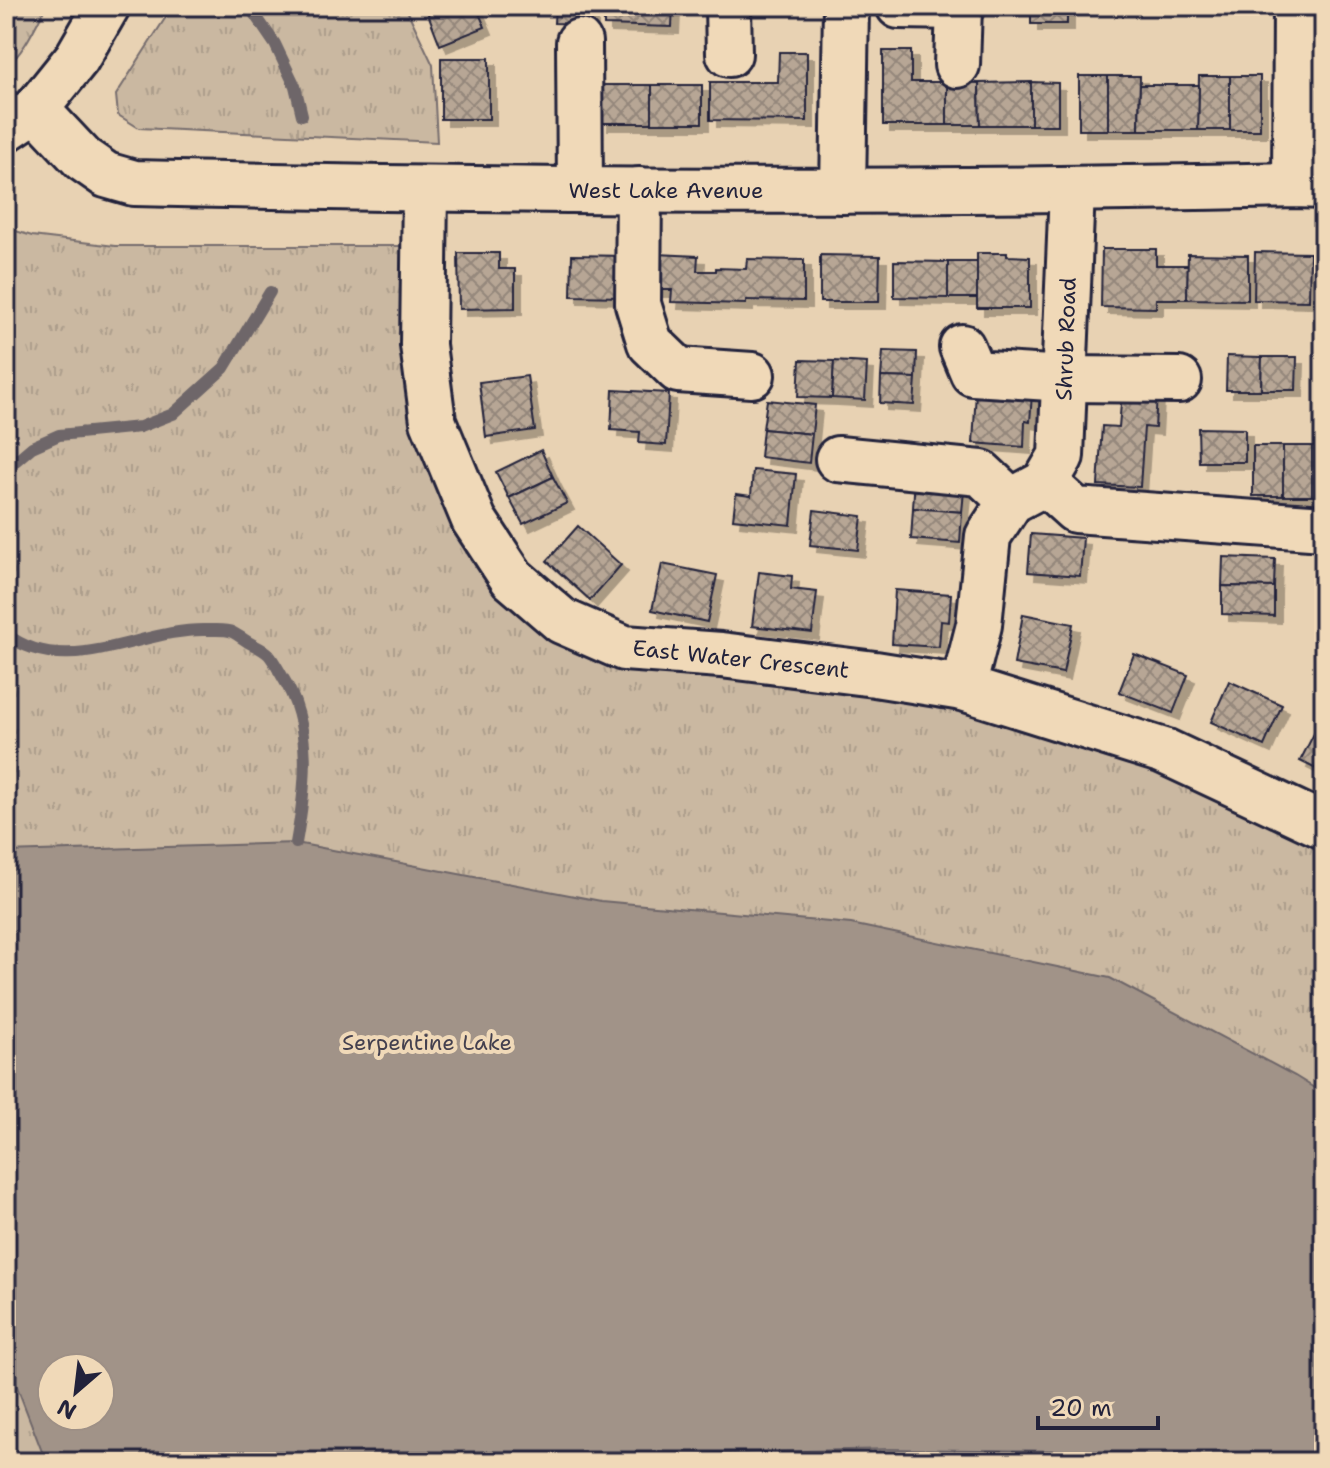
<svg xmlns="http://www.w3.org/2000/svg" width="1330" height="1468" font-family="'Shantell Sans',sans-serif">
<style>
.park{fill:url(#park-tufts);stroke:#766d6e;stroke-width:2;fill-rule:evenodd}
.water{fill:#a19388;stroke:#6e6669;stroke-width:2;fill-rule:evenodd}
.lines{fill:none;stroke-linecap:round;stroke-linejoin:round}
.stream{stroke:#6e6669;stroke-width:12}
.building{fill:url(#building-cross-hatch);stroke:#22223b;stroke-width:2;filter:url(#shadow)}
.minor-casing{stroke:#22223b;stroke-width:50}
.minor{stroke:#f0d9b8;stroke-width:44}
.labels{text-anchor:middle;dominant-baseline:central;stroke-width:8;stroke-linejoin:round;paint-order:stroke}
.street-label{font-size:22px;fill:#22223b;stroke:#f0d9b8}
.park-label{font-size:22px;fill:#44404f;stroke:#f0d9b8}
</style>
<defs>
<pattern id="park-tufts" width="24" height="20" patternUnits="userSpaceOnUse" patternTransform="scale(2)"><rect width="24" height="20" fill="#cab8a1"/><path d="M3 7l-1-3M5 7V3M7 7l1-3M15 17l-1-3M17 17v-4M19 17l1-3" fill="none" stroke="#ad9e8c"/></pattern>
<pattern id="building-cross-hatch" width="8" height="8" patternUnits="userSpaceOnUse" patternTransform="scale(2)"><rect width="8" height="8" fill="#b7a695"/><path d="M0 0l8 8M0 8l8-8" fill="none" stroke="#94877b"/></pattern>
<filter id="shadow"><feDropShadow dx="7" dy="7" stdDeviation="0" flood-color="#0004"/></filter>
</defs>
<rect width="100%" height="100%" fill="#e8d2b3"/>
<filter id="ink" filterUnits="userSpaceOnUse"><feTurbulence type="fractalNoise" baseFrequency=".0125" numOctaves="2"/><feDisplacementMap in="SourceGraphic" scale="16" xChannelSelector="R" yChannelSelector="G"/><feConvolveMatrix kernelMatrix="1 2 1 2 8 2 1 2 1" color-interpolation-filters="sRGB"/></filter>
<g filter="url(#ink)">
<g class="park">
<path d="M6 6H46C36 25 23 55 6 66Z"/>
<path d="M173 6H405L433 65 437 142 139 128 118 115 116 95Z"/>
<path d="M6 228 32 236 115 246H407V367L536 624 803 683 956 711 1071 742 1171 774 1324 846V1462H6ZM52 1368H100V1416H52Z"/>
</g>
<path class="water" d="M296 843 601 901 851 924 1110 978 1295 1076 1324 1094V1462H1171L1070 1451 890 1449 716 1453 655 1462H46L16 1384 6 1380V852ZM52 1368H100V1416H52Z"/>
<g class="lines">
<g class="stream">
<path d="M249 6 275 44 295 86 302 115"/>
<path d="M6 469 32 447 59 435 140 427 173 414 224 368 270 292"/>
<path d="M6 634C67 681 143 627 208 630 216 630 226 629 232 632 238 635 243 639 248 642 255 646 264 649 269 655 274 661 278 669 282 676 314 727 306 787 296 843"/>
</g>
</g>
<g class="building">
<path d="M425 6H476L485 27 440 45Z"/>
<path d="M555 6H591V24L554 23Z"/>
<path d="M604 6H673L672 27 604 25Z"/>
<rect x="1031" y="6" width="36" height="18"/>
<path d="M883 51H911V82H947V125H883Z"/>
<path d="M779 52H807V121L710 120V82H778Z"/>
<rect x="441" y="58" width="48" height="61"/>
<rect x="1079" y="76" width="29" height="54"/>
<path d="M1108 76H1140L1139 130H1108Z"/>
<path d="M1199 76H1230V130H1198Z"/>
<rect x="1230" y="76" width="30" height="54"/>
<path d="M947 82 979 83 980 125H947Z"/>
<path d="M1031 82 1058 83V125H1031Z"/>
<path d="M1031 82V125H980L979 83Z"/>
<path d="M602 85H652V123H601Z"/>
<rect x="652" y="85" width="50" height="38"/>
<path d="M1140 85H1199L1198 130H1139Z"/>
<path d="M1102 249H1156V265H1188L1187 299H1156V308L1101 307Z"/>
<path d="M1255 252 1310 253 1309 301 1254 300Z"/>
<path d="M458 253H499V269H515V308L459 309Z"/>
<path d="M977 253H1007V256L1030 257V308H977Z"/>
<path d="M657 254 698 256 697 271H716V268L746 269 747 259 804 260V301L746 300V304L671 302 672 290H656Z"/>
<path d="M1188 254 1248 255V300L1187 299Z"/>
<path d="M1319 254H1324V294H1318Z"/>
<path d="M572 255 625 256 624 297 571 296Z"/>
<path d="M820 255 880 256 879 302H820Z"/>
<path d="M894 261 948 262V298L894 297Z"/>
<rect x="948" y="262" width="29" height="36"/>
<path d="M883 351 917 352 916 378 881 377Z"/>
<path d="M1227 356 1262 357 1261 390H1226Z"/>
<path d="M1262 357H1297L1296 390H1261Z"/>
<path d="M800 360 834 361 832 398 798 397Z"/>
<path d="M834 361 867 363 865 400 832 398Z"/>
<path d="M527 376 535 430 486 437 479 382Z"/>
<path d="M881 377 916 378 914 405 880 403Z"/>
<path d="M613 390 669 393 666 445 639 443 640 432 611 430Z"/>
<path d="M976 391 1032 394 1030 422 1025 421 1024 447 973 443Z"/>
<path d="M1122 392 1157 394 1155 428 1144 427 1140 487 1098 485 1102 426 1119 427Z"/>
<path d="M767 400 815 405 812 434 763 429Z"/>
<path d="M1198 428 1245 429V462H1199Z"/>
<path d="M763 429 812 434 809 463 760 457Z"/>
<rect x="1253" y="446" width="30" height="50"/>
<rect x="1283" y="446" width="29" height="50"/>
<rect x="1312" y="446" width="12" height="50"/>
<path d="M541 450 553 477 509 498 496 472Z"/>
<path d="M753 470 796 474 791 525 733 519 736 494 751 496Z"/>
<path d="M553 477 567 503 523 524 509 498Z"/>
<path d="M915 477 965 481 962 512 913 508Z"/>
<path d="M913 508 962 512 960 543 911 539Z"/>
<path d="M814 510 862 516 858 550 810 545Z"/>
<path d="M578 526 621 565 590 600 547 561Z"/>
<path d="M1031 534 1083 538 1080 576 1028 572Z"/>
<path d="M1223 557 1275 559 1274 587 1222 586Z"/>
<path d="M662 564 717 575 707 622 652 610Z"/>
<path d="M759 572 792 576 791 589 817 592 812 633 752 626Z"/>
<path d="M1222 586 1274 587V616L1222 614Z"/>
<path d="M895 590 951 594 949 622 941 621 939 647 892 644Z"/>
<path d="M1023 614 1073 624 1063 673 1014 664Z"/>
<path d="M1134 654 1188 675 1173 713 1119 692Z"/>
<path d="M1229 681 1282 705 1264 746 1211 722Z"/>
<path d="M1323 716H1324V773L1300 761Z"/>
</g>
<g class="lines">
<g class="minor-casing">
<g id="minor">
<path d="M728 6 729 54"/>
<path d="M899 6 959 7 962 6"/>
<path d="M579 42 580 190"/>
<path d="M957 65 959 7"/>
<path d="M36 109 83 159 106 175 134 183C521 192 908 194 1295 185L1324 186"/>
<path d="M6 129 36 109 77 58 107 6"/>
<path d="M1295 185 1296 6"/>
<path d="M425 189 423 345 433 421 474 520 512 578 562 621 624 648 721 655 875 674 963 688 1164 751 1324 826"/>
<path d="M639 190 638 304 650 343 678 370 752 375"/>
<path d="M843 191 846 6"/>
<path d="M962 347 973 373 1065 379 1179 380"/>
<path d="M838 459 981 473 1011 501"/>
<path d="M1045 483 1075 510 1324 528"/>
<path d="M963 688 979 625 988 536 1011 501 1045 483 1061 456 1072 190"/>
</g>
</g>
<use href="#minor" class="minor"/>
</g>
</g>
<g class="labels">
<g class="street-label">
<text x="666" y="190">West Lake Avenue</text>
<text transform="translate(1066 339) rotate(-88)">Shrub Road</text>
<text transform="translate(741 659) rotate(6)">East Water Crescent</text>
</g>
<g class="park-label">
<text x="427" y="1042">Serpentine Lake</text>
</g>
</g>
<rect width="1330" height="1468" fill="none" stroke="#f0d9b8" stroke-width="32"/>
<rect x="16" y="16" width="1298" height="1436" fill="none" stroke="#22223b" stroke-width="3" filter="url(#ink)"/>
<g transform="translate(76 1392) rotate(208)"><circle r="38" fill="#f0d9b8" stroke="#9e9086" stroke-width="2"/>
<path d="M0-6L14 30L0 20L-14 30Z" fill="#22223b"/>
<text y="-12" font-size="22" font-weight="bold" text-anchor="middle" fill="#22223b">N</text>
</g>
<path d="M1038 1416v12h120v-12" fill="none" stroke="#22223b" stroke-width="4"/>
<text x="1050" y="1416" font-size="24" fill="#22223b" stroke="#f0d9b8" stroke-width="6" paint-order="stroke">20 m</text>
</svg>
